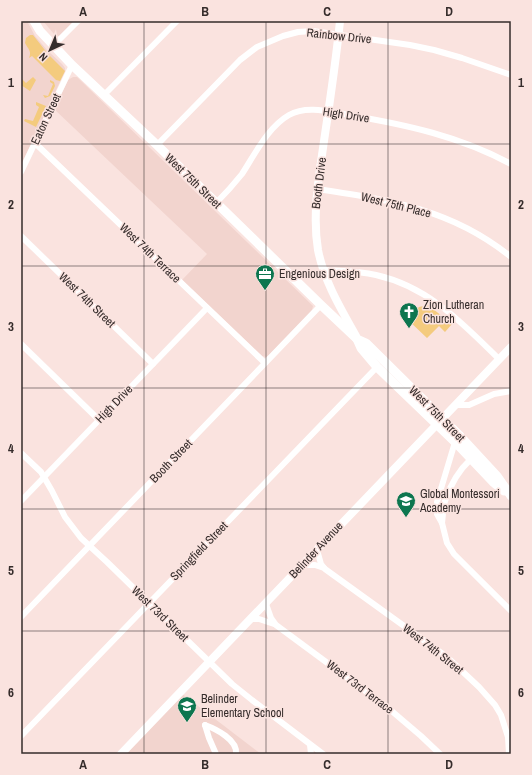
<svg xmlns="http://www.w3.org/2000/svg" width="532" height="775" font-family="'Archivo Narrow',sans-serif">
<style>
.built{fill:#f2d4ce}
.green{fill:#f4cb7e}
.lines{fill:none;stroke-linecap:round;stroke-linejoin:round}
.minor{stroke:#fff;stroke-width:6}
.tertiary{stroke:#fff;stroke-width:8}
.secondary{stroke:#fff;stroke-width:9}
.grid{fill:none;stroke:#352c2b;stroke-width:1;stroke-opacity:0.55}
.labels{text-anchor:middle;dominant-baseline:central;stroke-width:3;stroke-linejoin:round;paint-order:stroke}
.street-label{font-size:12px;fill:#352c2b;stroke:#fae3df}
.poi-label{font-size:12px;fill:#352c2b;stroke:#fae3df;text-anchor:start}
.neatline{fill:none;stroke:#352c2b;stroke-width:1.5}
.grid-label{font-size:13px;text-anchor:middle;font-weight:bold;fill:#352c2b}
</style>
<rect width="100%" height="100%" fill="#fae3df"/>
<g class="built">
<path d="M21 21H27L35 36 47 50 62 64 65 68V71L21 165Z"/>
<path d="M43 21H74L61 35 59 36 54 34Z"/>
<path d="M73 77H77L313 306 312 310 269 355 266 357 262 356 182 280 207 254 54 109 68 80Z"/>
<path d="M181 693 261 754H122Z"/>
</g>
<g class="green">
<path d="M30 35H33L48 54 65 71 60 81 56 80 32 56 29 58C32 51 28 49 25 43L26 38Z"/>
<path d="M33 77 36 80 30 91 21 85V78L26 83Z"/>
<path d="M50 80 54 82 55 86 50 96 45 98 43 95 48 96 53 84 50 82Z"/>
<path d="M36 102 46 106 36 127 24 121 25 119 33 121 39 107 36 105Z"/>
<path d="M428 305 452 324 445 332 439 326 427 338 407 319 419 307Z"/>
</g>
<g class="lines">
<g class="minor">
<path d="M53 46 78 21"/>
<path d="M104 95 177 21"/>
<path d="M35 143 265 363"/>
<path d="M157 145 240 60 257 47 283 36 298 32 313 31 410 45 434 50 462 58 511 75"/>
<path d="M21 172 72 65"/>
<path d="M317 189C390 200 452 209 511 257"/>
<path d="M216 203C225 194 234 184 242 174 255 154 268 127 289 115 307 105 330 112 349 115 407 125 459 136 511 164"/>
<path d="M21 236 153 364"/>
<path d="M324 270C342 271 359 271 376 275 429 287 462 323 499 359"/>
<path d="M21 344 99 420"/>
<path d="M457 405H469L494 394 511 391"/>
<path d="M455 442 437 502V514L442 523 447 543 454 554 511 611"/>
<path d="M21 453 41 472 52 491 65 517 81 538 107 562 232 684 252 700 323 754"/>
<path d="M21 501 207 308"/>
<path d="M442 523C443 516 443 508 445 501 450 486 459 470 471 459"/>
<path d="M317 550 321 564 325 569 447 657 479 687 495 705 501 715 508 737 509 754"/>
<path d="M302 565H315L324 568"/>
<path d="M266 604 271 618 276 625 387 707 421 736 440 754"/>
<path d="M21 617 321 305"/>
<path d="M251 619H259L274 624"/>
<path d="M205 725C216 729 238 740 236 754"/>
<path d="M205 725 209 738 216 754"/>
<path d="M21 736 377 367"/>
<path d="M310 745 311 754"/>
</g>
<g class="tertiary">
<path d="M340 21C336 61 330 101 324 141 319 177 312 214 318 250 324 281 341 309 356 336"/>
<path d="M121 754 511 347"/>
</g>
<g class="secondary">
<path d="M34 21 40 31 72 65 157 145 321 305 357 339 366 343 460 436 497 476 511 496"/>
<path d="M357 339 361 348 377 367 455 442 493 482 504 491"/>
</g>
</g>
<path class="grid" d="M144 21V754M266 21V754M388 21V754M21 144H511M21 266H511M21 388H511M21 509H511M21 631H511"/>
<defs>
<g id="office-pin" transform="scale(1)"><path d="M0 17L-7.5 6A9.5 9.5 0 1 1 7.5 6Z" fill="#0d764f" stroke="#fae3df"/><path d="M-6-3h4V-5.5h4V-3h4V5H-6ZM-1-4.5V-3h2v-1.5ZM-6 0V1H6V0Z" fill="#fff"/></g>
<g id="church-pin" transform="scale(1)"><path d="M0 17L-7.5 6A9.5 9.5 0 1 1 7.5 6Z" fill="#0d764f" stroke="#fae3df"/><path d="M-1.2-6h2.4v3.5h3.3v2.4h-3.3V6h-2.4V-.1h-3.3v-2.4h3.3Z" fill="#fff"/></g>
<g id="school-pin" transform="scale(1)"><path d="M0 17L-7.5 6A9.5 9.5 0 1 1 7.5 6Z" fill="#0d764f" stroke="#fae3df"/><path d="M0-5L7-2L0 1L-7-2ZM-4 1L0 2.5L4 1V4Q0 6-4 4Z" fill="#fff"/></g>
</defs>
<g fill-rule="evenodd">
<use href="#office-pin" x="265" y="274"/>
<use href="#church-pin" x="409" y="312"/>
<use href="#school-pin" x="406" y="501"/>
<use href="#school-pin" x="187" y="706"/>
</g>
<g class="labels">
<g class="street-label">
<text transform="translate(339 36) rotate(6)">Rainbow Drive</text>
<text transform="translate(346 115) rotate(9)">High Drive</text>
<text transform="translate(46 119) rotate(-65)">Eaton Street</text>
<text transform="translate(193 181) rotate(44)">West 75th Street</text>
<text transform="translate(319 183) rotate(-83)">Booth Drive</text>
<text transform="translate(396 205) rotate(14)">West 75th Place</text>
<text transform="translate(150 253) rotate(44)">West 74th Terrace</text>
<text transform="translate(87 300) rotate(44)">West 74th Street</text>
<text transform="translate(114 404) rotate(-46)">High Drive</text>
<text transform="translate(437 414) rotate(45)">West 75th Street</text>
<text transform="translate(171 461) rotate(-46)">Booth Street</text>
<text transform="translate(316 550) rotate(-47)">Belinder Avenue</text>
<text transform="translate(199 551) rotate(-46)">Springfield Street</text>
<text transform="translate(160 614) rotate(44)">West 73rd Street</text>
<text transform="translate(433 649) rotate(38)">West 74th Street</text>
<text transform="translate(360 687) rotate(37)">West 73rd Terrace</text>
</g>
<g class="poi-label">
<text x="279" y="274">Engenious Design</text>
<text x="423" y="305">Zion Lutheran<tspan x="423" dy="14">Church</tspan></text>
<text x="420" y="494">Global Montessori<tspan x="420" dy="14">Academy</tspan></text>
<text x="201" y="699">Belinder<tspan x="201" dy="14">Elementary School</tspan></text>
</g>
</g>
<rect width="532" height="775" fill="none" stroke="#fae3df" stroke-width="44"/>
<g transform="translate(50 50) rotate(224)" stroke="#fae3df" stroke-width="3" paint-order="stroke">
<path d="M0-3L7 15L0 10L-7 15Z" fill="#352c2b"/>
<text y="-6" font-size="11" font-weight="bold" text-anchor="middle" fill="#352c2b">N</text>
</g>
<rect x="22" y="22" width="488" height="731" class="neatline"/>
<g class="grid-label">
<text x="83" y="16">A</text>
<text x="205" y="16">B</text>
<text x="327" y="16">C</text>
<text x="449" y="16">D</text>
<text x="11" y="87">1</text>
<text x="521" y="87">1</text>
<text x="11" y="209">2</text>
<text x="521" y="209">2</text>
<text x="11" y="331">3</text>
<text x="521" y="331">3</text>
<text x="11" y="453">4</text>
<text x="521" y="453">4</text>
<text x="11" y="575">5</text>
<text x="521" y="575">5</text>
<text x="11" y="697">6</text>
<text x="521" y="697">6</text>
<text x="83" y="769">A</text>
<text x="205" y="769">B</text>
<text x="327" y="769">C</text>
<text x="449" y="769">D</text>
</g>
</svg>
